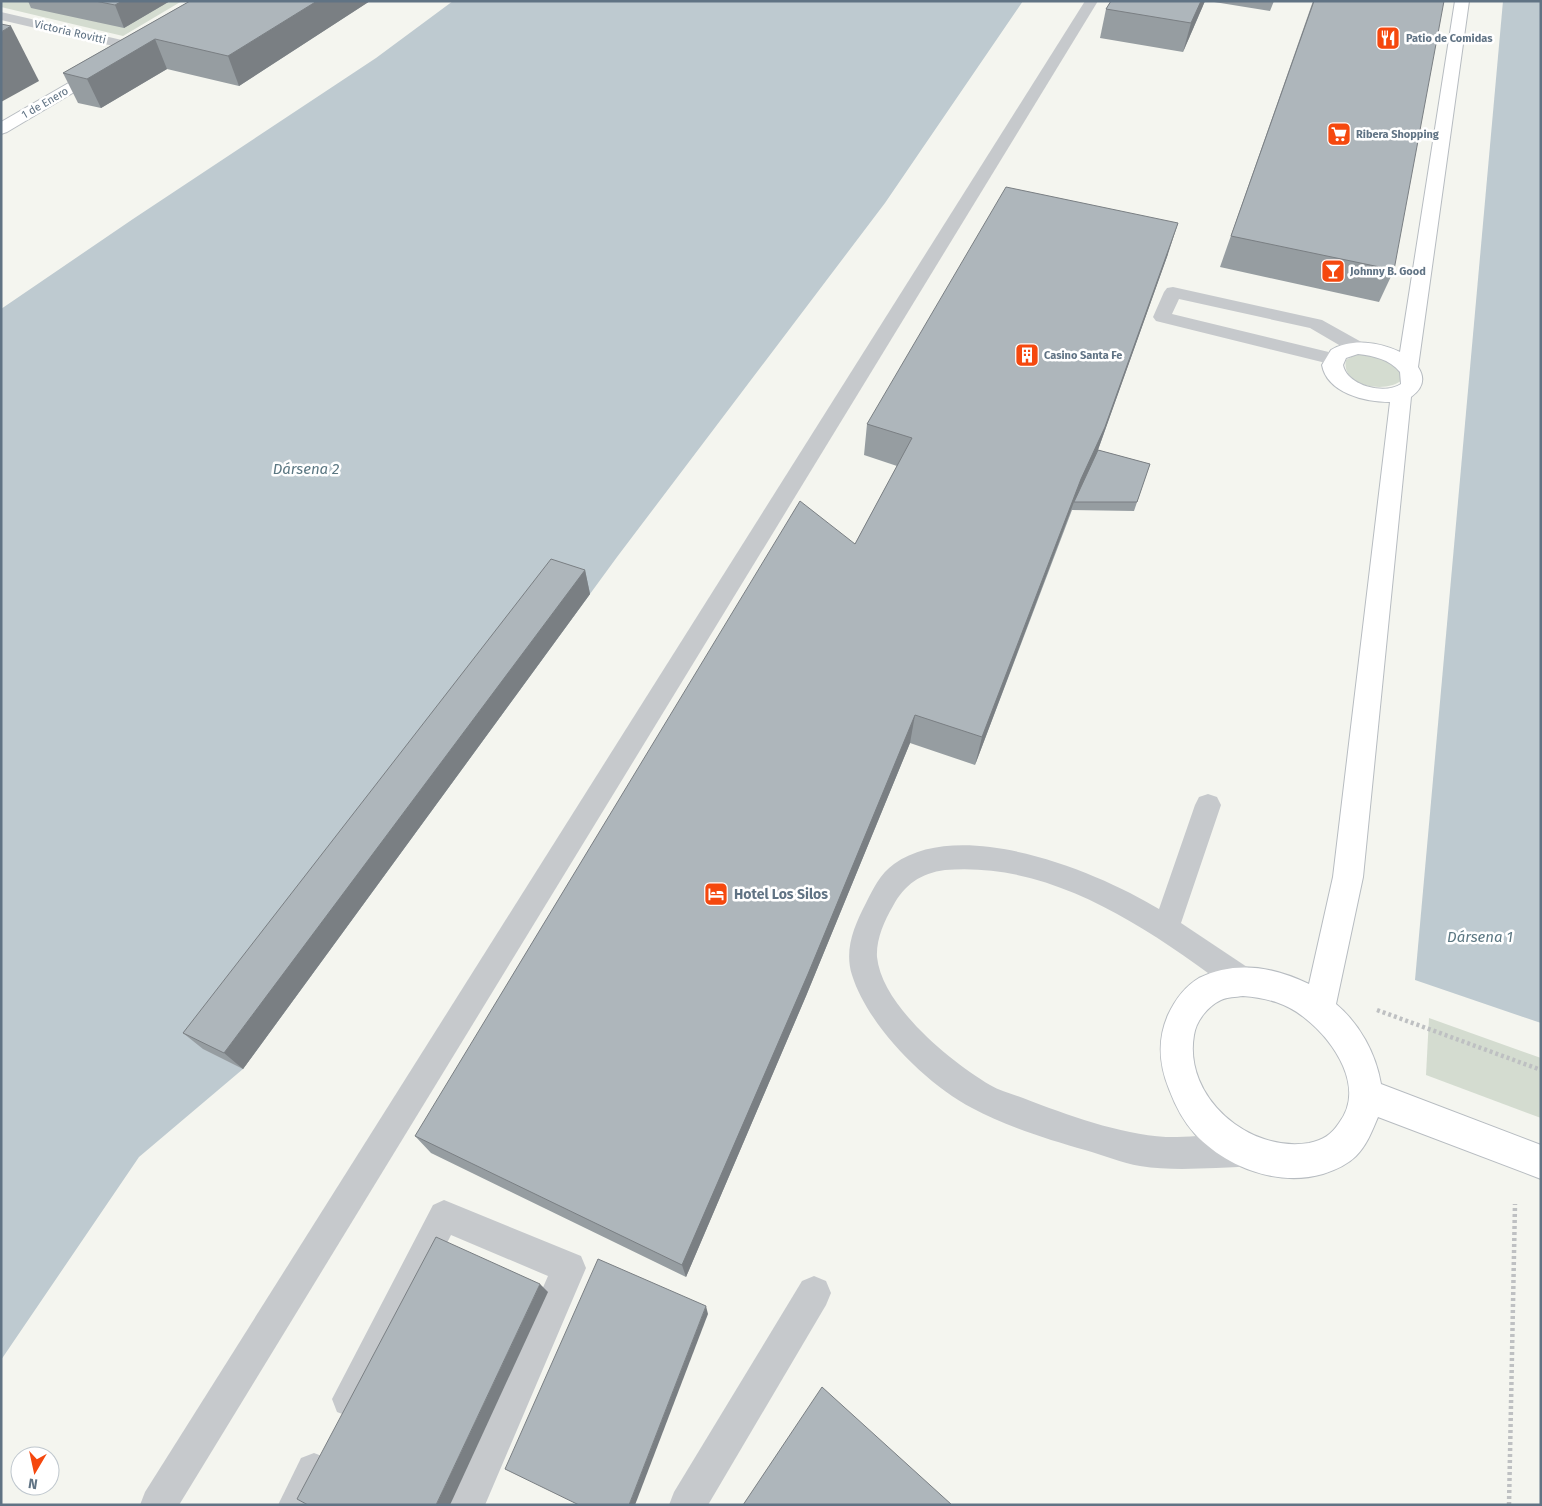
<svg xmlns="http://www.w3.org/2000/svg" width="1542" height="1506" font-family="'Fira Sans',sans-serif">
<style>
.green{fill:#d4dcd0}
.water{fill:#becad0}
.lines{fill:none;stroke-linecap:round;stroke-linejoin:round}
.secondary-casing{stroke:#b7bcc1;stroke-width:2}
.path{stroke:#bec0c2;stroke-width:4.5;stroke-dasharray:3 3;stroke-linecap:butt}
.lane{fill:#c6c9cc;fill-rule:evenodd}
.secondary{fill:#fff;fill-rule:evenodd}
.wall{fill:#969da1}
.shaded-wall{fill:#7a7f83}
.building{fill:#aeb6bb;stroke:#7a7f83}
.labels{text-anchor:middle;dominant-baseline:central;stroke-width:5;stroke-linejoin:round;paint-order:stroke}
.far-street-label{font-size:11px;fill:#607384;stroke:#fff}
.far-poi-label{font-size:11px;font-weight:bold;fill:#607384;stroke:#fff;text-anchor:start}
.poi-label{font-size:14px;font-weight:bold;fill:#607384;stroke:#fff;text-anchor:start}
.water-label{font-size:15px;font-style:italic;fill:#5b7782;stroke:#fff}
</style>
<rect width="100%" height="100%" fill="#f4f5ef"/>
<g class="green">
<path d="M1 1H182L123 36 1 7Z"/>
<path d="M1361 354H1372L1399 367 1403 379C1387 395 1340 386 1346 360L1353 356Z"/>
<path d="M1429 1018 1541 1058V1118L1426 1075Z"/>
</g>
<g class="water">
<path d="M453 1H1023L885 203 617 557 243 1069 139 1157 1 1360V309L133 219 376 58Z"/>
<path d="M1503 1H1541V1023L1415 980Z"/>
</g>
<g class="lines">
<g class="secondary-casing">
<g id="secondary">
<path d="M1455 1H1469L1418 367C1426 379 1422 389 1411 397L1363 877 1336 1004C1360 1024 1376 1054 1381 1084L1541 1145V1179L1378 1117C1372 1131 1367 1145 1356 1156 1347 1165 1335 1170 1323 1174 1279 1187 1227 1168 1195 1134 1183 1121 1175 1105 1169 1089 1159 1064 1157 1040 1168 1015 1175 1000 1184 987 1199 978 1235 960 1274 967 1309 984L1333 877 1390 402C1365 402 1327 393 1322 365L1331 350C1352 338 1379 342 1400 352ZM1358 354C1374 356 1389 359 1400 372L1401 384C1385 395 1347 386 1343 365L1346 358ZM1243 996C1267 998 1287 1003 1306 1019 1334 1041 1366 1088 1339 1123 1331 1135 1323 1140 1309 1143 1249 1153 1183 1097 1194 1035 1196 1021 1208 1006 1221 1000 1227 997 1236 997 1243 996Z"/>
<path d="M103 64 108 66 111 69 108 72 7 132 1 134V122L98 66Z"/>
</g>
</g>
<g class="path">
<path d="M1377 1010 1541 1070"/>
<path d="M1509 1505 1515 1204"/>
</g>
<g class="lane">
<path d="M1085 1H1098L179 1505H140L145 1492Z"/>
<path d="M1 12 139 44 146 48 139 52 1 20Z"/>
<path d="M1173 287 1322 320 1365 344 1367 348 1365 352 1358 354 1351 352 1310 328 1179 299 1172 314 1341 355 1343 359 1341 363 1334 365 1156 321 1153 317 1164 292 1167 288Z"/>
<path d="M1208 794 1217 797 1221 805 1181 923 1253 971 1257 981 1253 991 1243 994 1233 991C1150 930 1054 861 945 870 921 873 904 885 893 906 884 921 876 940 877 957 882 1006 950 1061 990 1085 1000 1091 1012 1094 1023 1098 1067 1115 1119 1134 1166 1137 1193 1138 1236 1130 1259 1140L1264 1151 1259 1162C1245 1168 1231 1167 1216 1168 1191 1169 1165 1170 1140 1166 1122 1163 1103 1155 1085 1150 1049 1140 1005 1126 972 1108 926 1084 868 1026 852 975 844 950 854 926 866 903 873 889 880 874 894 864 961 816 1097 871 1159 909L1195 805 1199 797Z"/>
<path d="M444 1200 581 1256 586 1268 485 1505H448L548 1276 451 1235 363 1412 350 1417 337 1412 332 1399 433 1205Z"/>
<path d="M814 1276 826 1281 831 1293 826 1305 708 1505H669L674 1492 802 1281Z"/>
<path d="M314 1453 327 1458 332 1471 316 1505H278L301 1458Z"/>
</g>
<use href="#secondary" class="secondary"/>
</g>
<g class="wall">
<path d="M28 1H170L124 28 31 8Z"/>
<path d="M190 1H370L239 86 167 69 101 108 78 103 63 73Z"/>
<path d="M1111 1H1205L1183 52 1100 38 1106 9Z"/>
<path d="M1208 1H1274L1270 11Z"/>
<path d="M1313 1 1394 270 1379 302 1220 267Z"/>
<path d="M1168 254 1098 450 1150 464 1134 511 1072 510 975 765 910 743 806 996 686 1277 431 1153 415 1136 855 544 897 466 864 455 867 424Z"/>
<path d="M585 570 590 594 243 1069 203 1049 183 1033Z"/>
</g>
<g class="shaded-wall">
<path d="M122 1H170L124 28 115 5Z"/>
<path d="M317 1H370L239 86 228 56Z"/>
<path d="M1201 1H1205L1183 52 1191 23Z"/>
<path d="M11 26 39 81 1 102V32Z"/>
<path d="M155 39 167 69 101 108 87 79Z"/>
<path d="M1178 223 1168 254 1095 458 1074 502 975 765 982 737Z"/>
<path d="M585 570 590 594 243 1069 224 1053Z"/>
<path d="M915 715 910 743 806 996 686 1277 682 1265Z"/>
<path d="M540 1284 548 1292 450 1505H436Z"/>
<path d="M706 1306 708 1314 635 1505H629Z"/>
</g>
<g class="building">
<path d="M95 1H122L115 5Z"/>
<path d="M190 1H317L228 56 155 39 87 79 63 73Z"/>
<path d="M1111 1H1201L1191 23 1106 9Z"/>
<path d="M1314 1H1444L1394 270 1231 236Z"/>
<path d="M1 24 11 26 1 32Z"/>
<path d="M1006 187 1178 223 1105 427 1081 479 982 737 915 715 808 974 682 1265 415 1136 800 501 855 544 912 438 867 424Z"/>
<path d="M1098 450 1150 464 1137 502H1074Z"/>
<path d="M551 559 585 570 224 1053 183 1033Z"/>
<path d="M436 1237 540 1284 436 1505H308L297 1499Z"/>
<path d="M598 1259 706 1306 629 1505H579L505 1469Z"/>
<path d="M822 1387 952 1505H743Z"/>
</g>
<defs>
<g id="restaurant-square" transform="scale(1.25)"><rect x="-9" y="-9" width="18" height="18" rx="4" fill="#f5480e" stroke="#fff"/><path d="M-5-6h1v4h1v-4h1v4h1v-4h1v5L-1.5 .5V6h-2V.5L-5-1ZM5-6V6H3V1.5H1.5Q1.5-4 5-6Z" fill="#fff"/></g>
<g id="supermarket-square" transform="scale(1.25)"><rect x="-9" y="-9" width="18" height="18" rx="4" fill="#f5480e" stroke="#fff"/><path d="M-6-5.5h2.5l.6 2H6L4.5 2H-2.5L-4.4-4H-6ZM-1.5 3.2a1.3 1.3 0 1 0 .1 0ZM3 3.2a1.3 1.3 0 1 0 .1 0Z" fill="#fff"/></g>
<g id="bar-square" transform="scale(1.25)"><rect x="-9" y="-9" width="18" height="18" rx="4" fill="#f5480e" stroke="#fff"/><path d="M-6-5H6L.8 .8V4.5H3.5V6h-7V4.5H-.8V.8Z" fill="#fff"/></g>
<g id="building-square" transform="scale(1.25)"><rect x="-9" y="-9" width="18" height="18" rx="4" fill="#f5480e" stroke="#fff"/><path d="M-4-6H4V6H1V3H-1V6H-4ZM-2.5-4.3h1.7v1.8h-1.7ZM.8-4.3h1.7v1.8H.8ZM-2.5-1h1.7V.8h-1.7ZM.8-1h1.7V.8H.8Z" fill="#fff"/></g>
<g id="hotel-square" transform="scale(1.25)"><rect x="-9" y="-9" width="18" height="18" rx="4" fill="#f5480e" stroke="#fff"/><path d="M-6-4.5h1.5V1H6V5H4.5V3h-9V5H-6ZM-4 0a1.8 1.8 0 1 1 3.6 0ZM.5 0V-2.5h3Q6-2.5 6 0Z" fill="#fff"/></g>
</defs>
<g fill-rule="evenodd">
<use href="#restaurant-square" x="1388" y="38"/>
<use href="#supermarket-square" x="1339" y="134"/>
<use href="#bar-square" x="1333" y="271"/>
<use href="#building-square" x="1027" y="355"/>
<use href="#hotel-square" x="716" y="894"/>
</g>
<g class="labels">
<g class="far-street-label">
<text transform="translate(70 32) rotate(13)">Victoria Rovitti</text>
<text transform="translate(45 103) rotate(-30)">1 de Enero</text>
</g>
<g class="far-poi-label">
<text x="1406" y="38">Patio de Comidas</text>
<text x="1356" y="134">Ribera Shopping</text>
<text x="1350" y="271">Johnny B. Good</text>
<text x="1044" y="355">Casino Santa Fe</text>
</g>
<g class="poi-label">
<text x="734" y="894">Hotel Los Silos</text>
</g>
<g class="water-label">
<text x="306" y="469">Dársena 2</text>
<text x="1480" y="937">Dársena 1</text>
</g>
</g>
<rect width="1542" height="1506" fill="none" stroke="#607384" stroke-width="5"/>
<g transform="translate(35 1471) rotate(189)"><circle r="24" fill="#ffffff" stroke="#bfc7ce"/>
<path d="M0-4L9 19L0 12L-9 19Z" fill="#f5480e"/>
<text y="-8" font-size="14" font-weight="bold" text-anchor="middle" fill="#607384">N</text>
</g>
</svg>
